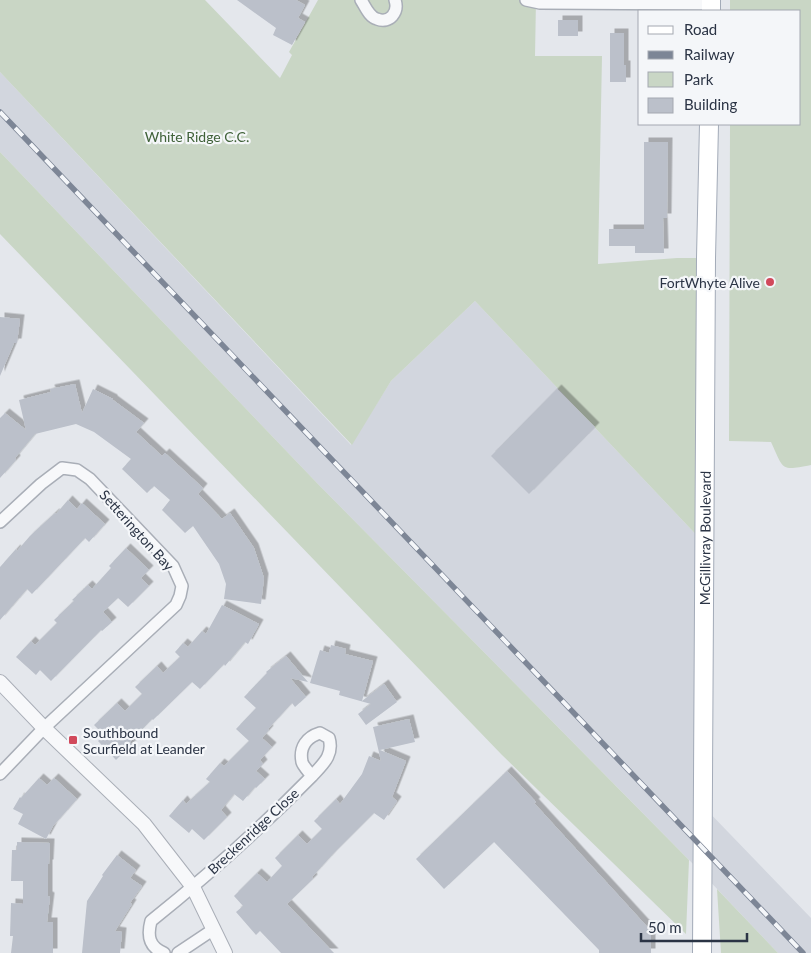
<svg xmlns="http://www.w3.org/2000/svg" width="811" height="953" font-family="Lato,sans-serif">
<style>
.built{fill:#d2d6de}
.green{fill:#c9d6c5}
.building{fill:#bbc0ca;filter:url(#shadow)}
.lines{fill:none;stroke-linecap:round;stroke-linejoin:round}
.minor-casing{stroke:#a9aeb7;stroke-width:14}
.tertiary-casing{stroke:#a9aeb7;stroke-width:16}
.primary-casing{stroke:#a3abb8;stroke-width:20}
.minor{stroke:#f7f8fa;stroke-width:11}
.tertiary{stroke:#f7f8fa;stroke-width:14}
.primary{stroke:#fff;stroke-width:18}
.rail-casing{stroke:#7d8696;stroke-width:5.5}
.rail{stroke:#f4f6f9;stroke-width:4;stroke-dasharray:11;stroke-linecap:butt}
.poi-dot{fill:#d1495b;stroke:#f4f6f9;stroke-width:2}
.labels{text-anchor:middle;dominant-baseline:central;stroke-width:4.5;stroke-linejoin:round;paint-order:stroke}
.park-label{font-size:14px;fill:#3f6138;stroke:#f4f6f9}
.poi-label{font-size:14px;fill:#2b3445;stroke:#f4f6f9;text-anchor:end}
.street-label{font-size:14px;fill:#2b3445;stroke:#f4f6f9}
</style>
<defs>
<filter id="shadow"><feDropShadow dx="4.5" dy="-4.5" stdDeviation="0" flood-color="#0004"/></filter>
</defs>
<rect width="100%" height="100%" fill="#e4e7ec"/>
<path class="built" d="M0 72 351 445 391 381 475 301 704 543 702 805 811 918V953H778L701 872 317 483 0 152Z"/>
<g class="green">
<path d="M0 0H205L280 78 292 55 289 52 318 0H536L535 56H602L598 264 677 258H706L704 543 475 301 391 381 352 445 0 72Z"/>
<path d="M730 0H811V465C780 471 784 470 771 442L729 441 730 124H800V11H730Z"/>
<path d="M0 152 317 483 689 860 686 934 502 755 0 234Z"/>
<path d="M717 889 778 953H721Z"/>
</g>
<g class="building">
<path d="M237 0H296L305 5 298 18 305 22 292 45 273 35 276 28Z"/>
<rect x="558" y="20" width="20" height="16"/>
<path d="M610 33H624V65H626V82H610Z"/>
<path d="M644 142H668L667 218H663L664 253H635V246H609V229H644Z"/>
<path d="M0 317 20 319 17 343H14L0 376Z"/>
<path d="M75 384 82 413 93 389 113 399V400L144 423 136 432 162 456 165 453 203 488 198 494 222 519 230 513 254 548 264 578 261 604 224 599 226 584 219 564 193 526 185 533 162 510 170 500 154 486 147 493 122 469 131 459 94 432 76 424 35 434 15 458 16 460 0 478V418L5 413 26 430 19 400 51 392 50 389Z"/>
<path d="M557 389 595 427 529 494 491 456Z"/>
<path d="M68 500 77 509 82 503 105 524 89 542 85 538 32 594 27 589 0 620V567L16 549 17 551 30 536 55 513 56 514Z"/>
<path d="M126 548 149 570 141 578 149 586 128 607 118 598 103 612 112 622 102 631 101 630 51 681 40 670 36 675 16 657 31 641 35 645 57 623 54 620 74 601 72 600 88 585 92 589 111 568 109 566Z"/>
<path d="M222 605 259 624 248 644 245 642 225 666 224 664 200 689 192 682 153 720 152 719 130 742 132 744 116 760 98 741 104 735 94 725 117 703 125 711 142 694 135 687 157 666 163 673 180 657 175 652 183 643 188 647 202 631 206 634Z"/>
<path d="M331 645 346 649 345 654 373 661 362 701 384 684 397 702 366 725 358 714 371 704 339 695 340 691 310 683 320 650 329 653Z"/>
<path d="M286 656 308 682 290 678 306 697 295 707 292 703 268 729 269 730 262 738 272 747 260 760 263 764 256 771 265 779 256 788 255 787 243 801 234 794 221 810 227 817 204 840 192 829 189 833 169 816 183 800 186 804 210 782 206 779 220 763 224 766 249 741 236 729 256 708 244 697 267 673 266 672Z"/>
<path d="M409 719 415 742 380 750 406 761 392 797 397 801 384 820 374 813 333 854 312 877 313 879 287 904 334 953H281L260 931 256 935 236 912 243 906 234 896 257 873 267 882 282 866 275 858 298 835 307 844 322 829 314 821 336 799 340 804 362 774 369 756 381 761 373 727Z"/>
<path d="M507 771 536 802 534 803 651 931V953H599V950L494 842 444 889 416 859Z"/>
<path d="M39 778 47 785 54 778 77 799 53 826 46 839 18 824 23 814 13 809 20 797 21 798Z"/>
<path d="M17 842 50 843 49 864H48V896L50 897 47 922H53V953H11L13 936H10L11 903 23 904V881H11L12 850H17Z"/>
<path d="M117 855 136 870 130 878 142 886 130 903 132 904 115 931 122 932 120 953H82L87 901 103 876 102 875Z"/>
</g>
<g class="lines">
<g class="minor-casing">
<g id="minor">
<path d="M361 0C365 6 369 17 377 19 390 24 399 12 395 0"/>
<path d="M526 0 540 3 711 4"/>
<path d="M0 522 41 484 62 468 77 470 90 479 173 566 182 586 180 596 176 605 44 728 0 774"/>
<path d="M164 953C149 947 147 936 151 921 207 876 262 827 312 776 309 772 303 766 302 762 299 747 307 737 320 733L329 738C334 755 323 764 312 776"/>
<path d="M178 953 214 929"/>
</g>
</g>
<g class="tertiary-casing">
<path id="tertiary" d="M0 682 44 728 144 824 193 887 225 953"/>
</g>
<g class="primary-casing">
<g id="primary">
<path d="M711 11V0"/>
<path id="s1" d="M702 953 706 258 709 124"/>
</g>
</g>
<use href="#minor" class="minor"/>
<use href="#tertiary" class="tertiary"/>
<use href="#primary" class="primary"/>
<g class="rail-casing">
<path id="rail" d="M0 112 803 953"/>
</g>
<use href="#rail" class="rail"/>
</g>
<g class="poi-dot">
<circle cx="770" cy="282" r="5"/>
<rect x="68" y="735" width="10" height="10" rx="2.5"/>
</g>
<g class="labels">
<g class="park-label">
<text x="197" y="136">White Ridge C.C.</text>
</g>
<g class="poi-label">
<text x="760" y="282">FortWhyte Alive</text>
<text x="83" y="732" text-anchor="start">Southbound<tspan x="83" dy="16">Scurfield at Leander</tspan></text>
</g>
<g class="street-label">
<text transform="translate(137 530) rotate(48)">Setterington Bay</text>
<text stroke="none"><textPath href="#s1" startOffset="415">McGillivray Boulevard</textPath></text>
<text transform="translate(253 831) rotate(-43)">Breckenridge Close</text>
</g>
</g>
<rect x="638" y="10" width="162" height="115" fill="#f4f6f9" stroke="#a4a8b1"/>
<rect x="648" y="26" width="25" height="8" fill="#ffffff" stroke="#a4a8b1"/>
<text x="684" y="35" font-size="15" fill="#2b3445">Road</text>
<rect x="648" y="51" width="25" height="8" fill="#7d8696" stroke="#a4a8b1"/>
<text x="684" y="60" font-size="15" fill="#2b3445">Railway</text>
<rect x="648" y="72" width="25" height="15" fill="#c9d6c5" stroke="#a4a8b1"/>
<text x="684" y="85" font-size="15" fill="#2b3445">Park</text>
<rect x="648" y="98" width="25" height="15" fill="#bbc0ca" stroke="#a4a8b1"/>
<text x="684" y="110" font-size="15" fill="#2b3445">Building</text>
<path d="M641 933v8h106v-8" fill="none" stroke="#2b3445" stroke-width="2.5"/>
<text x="648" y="933" font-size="15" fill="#2b3445" stroke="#f4f6f9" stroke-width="4" paint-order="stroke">50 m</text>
</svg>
